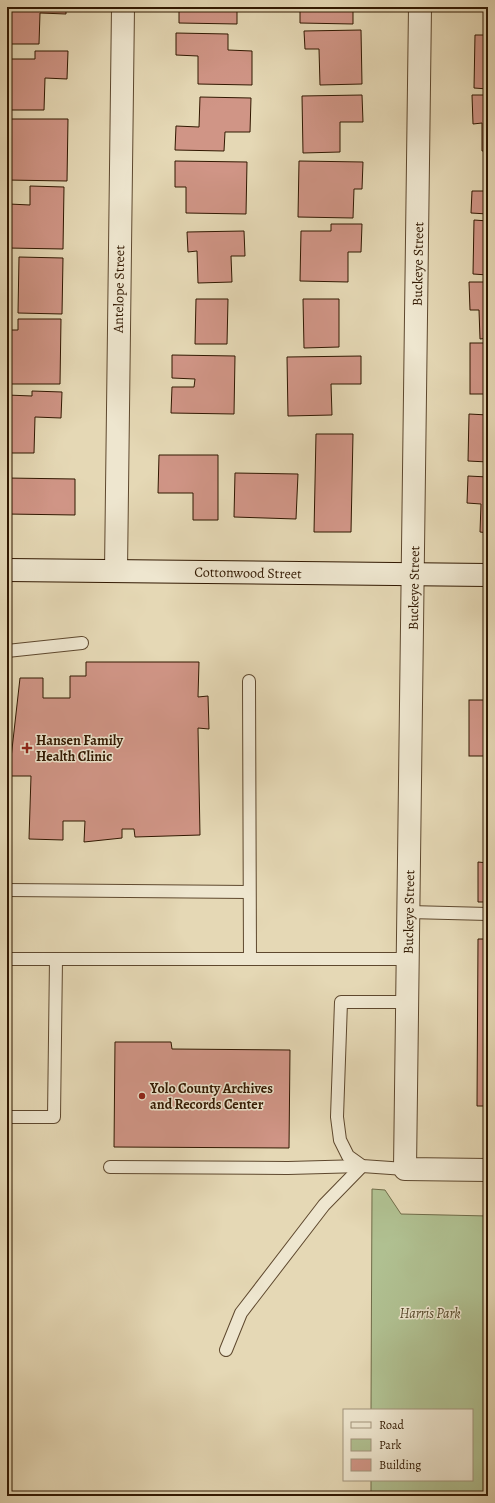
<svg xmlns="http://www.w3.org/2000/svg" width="495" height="1503" font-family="Alegreya,serif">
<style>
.green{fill:#b0c091;stroke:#706c49}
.building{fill:#d09586;stroke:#311801}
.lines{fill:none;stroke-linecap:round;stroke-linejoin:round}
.lane-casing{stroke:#5e482e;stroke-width:14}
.street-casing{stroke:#5e482e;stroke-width:24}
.secondary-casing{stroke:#311801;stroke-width:24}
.lane{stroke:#eee6cf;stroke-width:12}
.street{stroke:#eee6cf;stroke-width:22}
.secondary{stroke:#eee6cf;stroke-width:22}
.poi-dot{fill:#8f2418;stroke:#eee6cf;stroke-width:1.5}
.labels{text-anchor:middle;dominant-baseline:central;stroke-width:3;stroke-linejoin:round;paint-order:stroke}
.street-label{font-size:14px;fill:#311801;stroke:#eee6cf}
.poi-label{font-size:14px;font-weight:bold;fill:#311801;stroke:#eee6cf;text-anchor:start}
.park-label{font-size:14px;font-style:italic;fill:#574a2c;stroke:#eee6cf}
</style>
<rect width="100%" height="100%" fill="#e5d8b5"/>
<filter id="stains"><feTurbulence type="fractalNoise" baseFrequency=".005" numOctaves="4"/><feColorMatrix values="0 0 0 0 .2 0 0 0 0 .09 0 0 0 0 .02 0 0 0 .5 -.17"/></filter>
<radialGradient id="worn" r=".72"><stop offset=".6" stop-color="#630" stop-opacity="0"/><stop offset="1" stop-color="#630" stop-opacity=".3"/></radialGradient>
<path class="green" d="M372 1189 385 1190 401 1214 488 1216V1496H371V1480H472V1410H371Z"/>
<g class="building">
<path d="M7 7H66V14L40 13 39 44H7Z"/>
<path d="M179 7H237V24L179 23Z"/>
<path d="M300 7H353V24L300 23Z"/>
<path d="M361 30 362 84 320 85 319 49H305L304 31Z"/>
<path d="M176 33 228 34V50L252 51V85L198 84V56L176 55Z"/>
<path d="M475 35H488V89L474 88Z"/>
<path d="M35 51H68L67 79 45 78 44 110H7V59H35Z"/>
<path d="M362 95 363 122H340V152L303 153 302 96Z"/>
<path d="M472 95H488V151H482V123L473 124Z"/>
<path d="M200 97 251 98 250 132H225L224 151 175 150 176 126 199 127Z"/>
<path d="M7 119H68L67 181 7 180Z"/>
<path d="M175 161 247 162 246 214 186 213V187H175Z"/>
<path d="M299 161 363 162 362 189H354L353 218 298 217Z"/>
<path d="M30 186 64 187 63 249 8 248 9 204 30 205Z"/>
<path d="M472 191H488V214L471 213Z"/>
<path d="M474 220 488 221V275L473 274Z"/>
<path d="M331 224H362L361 252H348V282L300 281 301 231H331Z"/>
<path d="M244 231 245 256H231L232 282 198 283 197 251 188 252 187 232Z"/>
<path d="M19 257 63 258 62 314 18 313Z"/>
<path d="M469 282H488V338L480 339 479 310H470Z"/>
<path d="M196 299H228L227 344H195Z"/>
<path d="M303 299H339V347L304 348Z"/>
<path d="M18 319H61L60 384H7V330H18Z"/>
<rect x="470" y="343" width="18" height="51"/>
<path d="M172 355 235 356 234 414 171 413 172 387H194L195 379 172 378Z"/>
<path d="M361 356V384H331L332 415 288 416 287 357Z"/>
<path d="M32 391 62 392 61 418 35 417 34 453H7V395L32 396Z"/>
<path d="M469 414 488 415V462L468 461Z"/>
<path d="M316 434H353L351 532H314Z"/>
<path d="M159 455H218V520H193V493H158Z"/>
<path d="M235 473 298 474 296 519 234 517Z"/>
<path d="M468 476 488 477V533L480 532 481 504 467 503Z"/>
<path d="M7 478 75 479V515L7 514Z"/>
<path d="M86 662H199L198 697 208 696 209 729 198 728 200 835 135 837 134 829H122V838L84 842 85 821H63V840L29 839 31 776H9L20 678H43V698H70V676H86Z"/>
<rect x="469" y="700" width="19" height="56"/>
<path d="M478 862 488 863V902H478Z"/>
<path d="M478 939H488V1106H477Z"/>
<path d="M115 1042H171L172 1049 290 1050 289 1148 114 1147Z"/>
</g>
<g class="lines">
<g class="lane-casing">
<g id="lane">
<path d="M7 651 82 643"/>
<path d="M7 890 249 892"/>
<path d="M409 912 488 914"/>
<path d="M7 959H250L249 681"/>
<path d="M250 959H409"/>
<path d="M7 1117H54L56 959"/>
<path d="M110 1167 288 1168 362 1166"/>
<path d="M405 1169 362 1166 348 1156 340 1140 337 1117 341 1002H408"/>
<path d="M226 1350 241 1313 324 1205 362 1166"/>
</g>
</g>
<g class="street-casing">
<g id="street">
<path d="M420 7 405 1169 488 1170"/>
<path d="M116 571 123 7"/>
</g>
</g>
<g class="secondary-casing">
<path id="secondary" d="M7 570 488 575"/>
</g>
<use href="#lane" class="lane"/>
<use href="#street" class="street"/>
<use href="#secondary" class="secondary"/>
</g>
<g class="poi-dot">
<path d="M25 742h4v4h4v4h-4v4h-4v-4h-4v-4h4z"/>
<circle cx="142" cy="1096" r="4"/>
</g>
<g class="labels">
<g class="street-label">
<text transform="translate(418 264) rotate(-89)">Buckeye Street</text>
<text transform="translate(119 289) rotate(-89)">Antelope Street</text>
<text transform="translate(248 573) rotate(1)">Cottonwood Street</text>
<text transform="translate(414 588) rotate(-89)">Buckeye Street</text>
<text transform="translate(409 912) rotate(-89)">Buckeye Street</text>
</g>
<g class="poi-label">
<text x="36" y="740">Hansen Family<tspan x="36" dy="16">Health Clinic</tspan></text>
<text x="150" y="1088">Yolo County Archives<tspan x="150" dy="16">and Records Center</tspan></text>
</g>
<g class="park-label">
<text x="430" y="1313">Harris Park</text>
</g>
</g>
<rect width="495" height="1503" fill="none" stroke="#e5d8b5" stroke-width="24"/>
<rect x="8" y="8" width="479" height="1487" fill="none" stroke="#311801" stroke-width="2"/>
<rect x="12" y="12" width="471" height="1479" fill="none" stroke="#311801"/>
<rect x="343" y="1409" width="130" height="72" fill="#eee6cf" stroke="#a2947d"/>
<rect x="351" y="1422" width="20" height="6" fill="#eee6cf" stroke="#a2947d"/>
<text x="379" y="1429" font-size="12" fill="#311801">Road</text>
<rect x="351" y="1439" width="20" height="12" fill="#b0c091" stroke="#a2947d"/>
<text x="379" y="1449" font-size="12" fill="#311801">Park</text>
<rect x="351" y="1459" width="20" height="12" fill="#d09586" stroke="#a2947d"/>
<text x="379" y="1469" font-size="12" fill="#311801">Building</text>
<rect width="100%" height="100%" filter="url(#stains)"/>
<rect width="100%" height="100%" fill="url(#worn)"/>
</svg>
